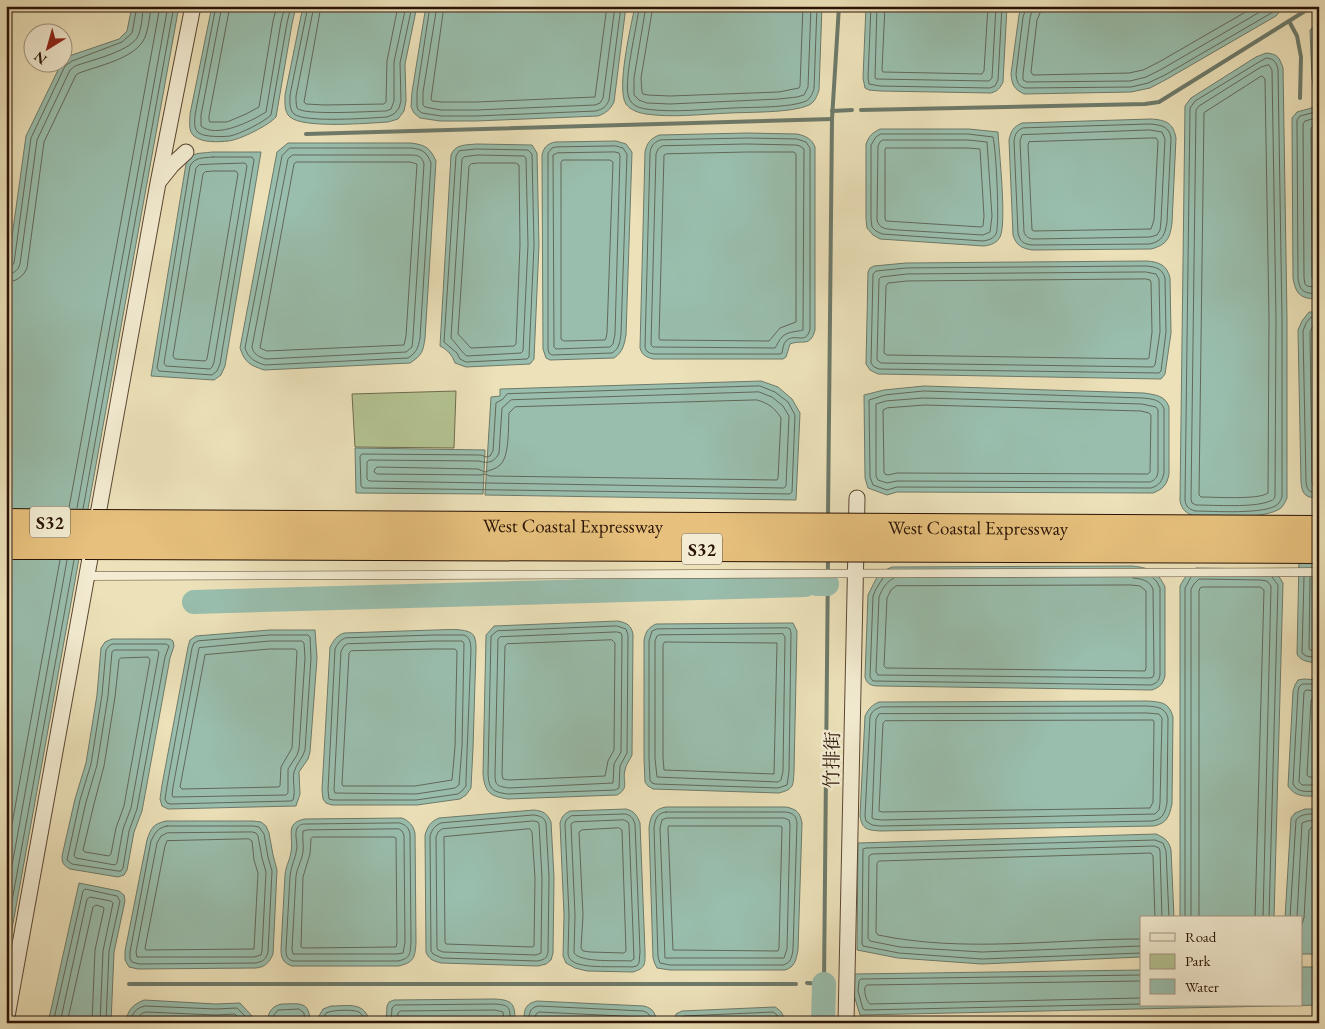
<svg xmlns="http://www.w3.org/2000/svg" width="1325" height="1029" font-family="'EB Garamond','Noto Serif SC',serif">
<style>
.green{fill:#b4c392;stroke:#6f6b4c}
.water{fill:#99bead;stroke:#6d7a6a}
.lines{fill:none;stroke-linecap:round;stroke-linejoin:round}
.shore{stroke:#62685a;stroke-width:1}
.stream{stroke:#6d7a6a;stroke-width:4}
.river{stroke:#99bead;stroke-width:24}
.lane-casing{stroke:#5a4633;stroke-width:9}
.street-casing{stroke:#5a4633;stroke-width:17}
.highway-casing{stroke:#2a1306;stroke-width:28}
.lane{stroke:#f3ecd2;stroke-width:8}
.street{stroke:#f3ecd2;stroke-width:15}
.highway{stroke:#e6c07c;stroke-width:26}
.highway-bridge-casing{stroke:#2a1306;stroke-width:28;stroke-linecap:butt}
.highway-bridge{stroke:#e6c07c;stroke-width:26}
.labels{text-anchor:middle;dominant-baseline:central;stroke-width:5;stroke-linejoin:round;paint-order:stroke}
.shield{fill:#f3ecd2;stroke:#665443;stroke-width:1}
.shield-label{font-size:18px;font-weight:bold;fill:#2a1306}
.street-label{font-size:19px;fill:#2a1306;stroke:#f3ecd2}
</style>
<rect width="100%" height="100%" fill="#ece1b9"/>
<filter id="stains"><feTurbulence type="fractalNoise" baseFrequency=".004" numOctaves="4"/><feColorMatrix values="0 0 0 0 .2 0 0 0 0 .09 0 0 0 0 .02 0 0 0 .5 -.17"/></filter>
<radialGradient id="worn" r=".72"><stop offset=".6" stop-color="#630" stop-opacity="0"/><stop offset="1" stop-color="#630" stop-opacity=".3"/></radialGradient>
<path class="green" d="M456 391 454 448 355 447 352 394Z"/>
<g class="water">
<path d="M132 6H179L6 962 7 273 26 136 61 64 69 56 119 39 127 31Z"/>
<path d="M212 6H296L292 24 276 117C269 125 240 140 228 141 219 142 202 143 194 136 188 131 190 122 190 114Z"/>
<path d="M303 6H417L405 64 406 101 404 111 398 119 388 122C369 123 304 129 290 117 284 112 285 103 285 95Z"/>
<path d="M426 6H626L614 102C610 110 606 113 598 116L476 121H440L420 118 414 113 411 107 412 92Z"/>
<path d="M635 6H822L819 90C817 96 815 102 809 105 792 113 749 112 730 113 702 114 673 118 646 114 639 113 630 110 626 104 616 89 631 26 635 6Z"/>
<path d="M866 6H1007L1003 82C1000 88 998 91 991 93L880 91 869 90 865 88 863 78Z"/>
<path d="M1022 6H1284L1276 16 1167 79 1150 88 1131 92 1024 94C1014 89 1012 85 1011 74L1019 15Z"/>
<path d="M1319 21V96L1314 91 1312 78 1310 30Z"/>
<path d="M1266 53C1278 54 1279 57 1283 68L1287 319V498C1285 502 1284 505 1281 508 1265 520 1215 516 1194 516 1186 513 1182 510 1180 501L1185 106 1191 98 1256 57Z"/>
<path d="M1319 106V299C1302 299 1296 296 1293 278L1292 118 1297 112Z"/>
<path d="M1151 119C1165 120 1173 122 1176 138L1172 223C1170 238 1167 245 1151 249L1032 250C1021 248 1016 245 1013 235L1009 140C1011 131 1013 127 1022 123Z"/>
<path d="M880 129H969L998 132C999 150 1007 224 1000 237 997 243 991 245 984 246L880 239 873 235 867 228 866 219V144C869 136 872 133 880 129Z"/>
<path d="M747 133 797 134C806 136 812 139 815 147V330C810 348 803 339 790 344L786 357 783 359H653C646 357 642 355 640 348L645 152C647 143 650 139 659 135Z"/>
<path d="M616 141 626 144 632 152 626 335C624 345 623 352 614 358L550 360 546 358 543 349 542 155C544 147 547 144 555 142Z"/>
<path d="M288 143H411C426 145 430 148 436 161L425 338C423 352 422 355 410 363L264 370C250 365 245 363 240 348L277 152Z"/>
<path d="M477 144 532 145 537 153 539 245 534 359 530 364 466 367 455 363C452 355 448 350 440 346L451 155C455 144 466 145 477 144Z"/>
<path d="M212 152H261L225 366 221 375 214 380 151 376 186 164C192 151 199 154 212 152Z"/>
<path d="M1147 261C1159 262 1167 265 1170 278L1171 333 1165 374 1161 379 878 374 870 370 866 364 868 272 870 268 874 266 906 263Z"/>
<path d="M1309 312H1319V498C1306 498 1302 495 1301 482L1298 330 1302 321Z"/>
<path d="M761 381 778 387 792 399 800 413 796 500 485 495 491 397 500 396V389Z"/>
<path d="M924 386 1144 393C1155 395 1165 395 1169 407V474C1167 485 1163 489 1153 493L897 492 887 495 868 488 865 478 864 395 884 390Z"/>
<path d="M355 448 485 450 483 494 356 493Z"/>
<path d="M1299 560H1319V663C1310 662 1301 662 1297 654Z"/>
<path d="M1132 566C1149 568 1157 570 1165 587V676C1163 684 1160 687 1152 690L880 686C872 686 867 685 865 677L868 595 876 579 883 571 892 567Z"/>
<path d="M1196 568 1262 569 1278 575 1283 583 1274 918H1180V586C1184 578 1188 573 1196 568Z"/>
<path d="M618 621C627 623 631 625 633 634L632 755C630 760 626 764 625 770 622 781 630 788 617 795L508 799C490 796 485 793 483 774L486 635 494 626Z"/>
<path d="M793 623 797 631 794 772C793 786 794 789 779 793L653 789 648 786 645 782 644 758V640C646 631 648 628 656 624Z"/>
<path d="M270 630H315L317 658 310 752 308 759 299 772 300 794 296 806 168 809 162 806 160 799 162 785 188 647 190 640 196 636Z"/>
<path d="M434 630C444 630 469 627 474 636 476 640 476 645 476 649L473 748 471 788 466 795 460 799 417 805H332L326 803 323 799 322 790 330 647C334 640 336 636 344 633Z"/>
<path d="M112 639H170L173 641 174 646 170 658 142 811 134 832 127 870 124 875 118 877 70 869C63 865 62 863 62 856L75 799 86 763 97 695 101 648 105 642Z"/>
<path d="M1304 679 1319 680V796C1306 796 1296 798 1288 786L1293 691 1295 685 1298 680Z"/>
<path d="M1147 701C1161 702 1169 702 1173 717L1172 804C1169 817 1167 823 1154 826L880 831C868 830 862 830 860 816L865 716C869 708 872 705 879 702Z"/>
<path d="M666 807H786C796 809 800 812 802 823L798 950C796 960 795 967 785 970H670L657 968 655 964 653 958 649 828C650 816 654 809 666 807Z"/>
<path d="M626 809C634 811 637 815 640 823L645 952C645 964 646 968 633 972L587 971 575 968 566 963 563 956 564 915 560 823C562 816 564 814 570 811Z"/>
<path d="M1305 809H1319V954H1301V918H1285L1291 818 1295 813Z"/>
<path d="M534 810C543 811 547 813 551 822L554 877 553 953 551 960 546 964 538 966 441 963C434 961 429 960 426 952L425 835C428 826 430 822 439 818Z"/>
<path d="M402 818C409 821 413 825 415 833L416 943C415 958 414 962 399 966H292C283 963 281 958 281 949L285 875C286 865 290 860 291 852 294 836 284 823 305 819Z"/>
<path d="M166 821H253L261 822 266 826 269 833 273 855 277 870 273 954C269 963 265 967 256 968L138 969 129 967 125 960V951L147 840C151 828 153 824 166 821Z"/>
<path d="M1156 834C1165 838 1169 841 1171 850L1174 918H1141V957L982 964 898 958 857 950 858 843Z"/>
<path d="M79 883 119 891 124 895 125 901 114 952 111 1023H48Z"/>
<path d="M1301 967H1319V1005L860 1015 853 992 854 974 1141 970V1005H1301Z"/>
<path d="M495 999C514 1000 515 1005 515 1023H386L387 1006 389 1002 394 1000Z"/>
<path d="M144 1000 216 1004 240 1003 252 1016 250 1023H125C128 1010 132 1005 144 1000Z"/>
<path d="M537 1001 644 1006C654 1009 655 1013 657 1023H524C524 1011 524 1004 537 1001Z"/>
<path d="M282 1004C299 1004 310 1000 310 1023H267C268 1013 271 1006 282 1004Z"/>
<path d="M331 1006C349 1006 365 1001 370 1023H319V1016L323 1009Z"/>
<path d="M775 1007C782 1011 784 1015 784 1023H674L676 1014 682 1011Z"/>
<path d="M1269 1019 1277 1020 1283 1023H1161Z"/>
</g>
<g class="lines">
<g class="shore">
<path d="M216 6 195 115C195 121 193 129 199 133 204 137 223 137 230 136 240 134 264 122 271 115L287 23 291 6"/>
<path d="M222 6 201 115V126C216 139 252 121 266 112L281 22 285 6"/>
<path d="M230 6 209 116V120L210 122H227L246 114 259 107 273 21 277 6"/>
<path d="M308 6 290 95C290 102 289 109 294 114 305 123 370 118 387 117L394 114 399 108 401 101 400 63 412 6"/>
<path d="M314 6 296 96C296 99 296 105 297 108 302 116 374 111 386 111L391 109 394 101V62L406 6"/>
<path d="M321 6 304 102 306 104 325 105 384 104 386 102 387 61 398 6"/>
<path d="M430 6 417 92V106L418 110 422 113 441 116H476L596 111C603 109 606 107 609 100L621 6"/>
<path d="M437 6 423 92V105L425 107 441 110H476L595 105 600 103 603 98 615 6"/>
<path d="M444 6 431 99 432 101 442 102H476L595 97 607 6"/>
<path d="M639 6C638 25 621 87 630 100 633 106 640 108 646 109 672 113 707 109 734 108 752 107 790 108 806 101 811 98 812 94 814 89L817 6"/>
<path d="M646 6 634 78V95L639 100 647 103 670 104 779 99 797 97 804 95 808 87 811 6"/>
<path d="M653 6 641 78 642 92 643 94 648 95 670 96 779 92 799 88 800 86 803 6"/>
<path d="M871 6 868 78 869 84 880 86 990 88 995 86 998 80 1002 6"/>
<path d="M877 6 875 77 876 79 989 81 992 78 996 6"/>
<path d="M885 6 882 70 883 72 982 74 984 71 988 6"/>
<path d="M1027 6 1023 17 1016 74C1017 82 1018 86 1025 88L1131 87 1148 83 1165 75 1273 12 1278 6"/>
<path d="M1033 6 1030 18 1023 74V80L1027 82 1130 81 1146 77 1162 69 1270 6"/>
<path d="M1040 6V13L1037 20 1031 72 1033 75 1129 73 1143 70 1159 62 1256 6"/>
<path d="M1319 28 1315 33 1317 78 1319 88"/>
<path d="M1267 58C1274 59 1276 62 1278 69L1282 319V497C1281 499 1280 502 1278 504 1267 515 1212 511 1195 511 1189 509 1186 507 1185 500L1190 108 1195 101 1259 62Z"/>
<path d="M1269 65 1272 70 1276 319 1275 496C1274 499 1274 500 1270 501 1255 508 1214 505 1196 505L1192 503 1191 499 1196 110 1199 106 1261 67Z"/>
<path d="M1262 76 1265 79 1269 319 1268 493C1259 500 1215 497 1201 497L1199 495 1204 113Z"/>
<path d="M1319 111 1300 116 1297 120 1298 278C1300 293 1305 293 1319 294"/>
<path d="M1319 117 1305 121 1303 124 1304 278 1305 284 1307 286 1319 288"/>
<path d="M1150 124C1161 125 1169 126 1171 138L1167 222C1165 234 1163 241 1150 244L1032 245C1024 244 1020 242 1018 233L1014 141C1015 134 1017 130 1023 128Z"/>
<path d="M1319 125 1312 127 1311 129 1312 277 1313 280H1319"/>
<path d="M1150 130 1162 132 1165 139 1161 221 1160 230 1157 235 1150 237 1033 239C1028 238 1026 237 1024 232L1020 141 1022 135Z"/>
<path d="M881 134H968L993 137C996 147 1000 226 996 234 993 239 989 240 983 241L882 234 876 231 872 227 871 219V145L876 137Z"/>
<path d="M747 138 797 139 806 142 810 148V329C806 346 795 332 786 341 783 344 783 349 782 353L780 354H654C649 353 646 352 645 347L650 153C651 146 653 143 660 140Z"/>
<path d="M1150 138H1156L1158 141 1154 220 1151 229 1034 231 1032 230 1028 145 1029 142Z"/>
<path d="M883 140H968L987 142 992 216 990 232 983 235 898 230C889 229 878 230 877 219L878 146 880 142Z"/>
<path d="M747 144 796 145 800 146 804 149 803 330C796 332 788 331 782 337 779 340 777 345 775 348L653 347 651 345 656 154 658 149 662 146Z"/>
<path d="M616 146 623 148 627 154 621 334C620 342 619 349 612 353L552 355 549 353 548 349V153L552 148 556 147Z"/>
<path d="M290 148H411C422 149 427 152 431 163L420 338C418 348 417 352 408 358L265 365C255 362 248 358 245 348L282 156Z"/>
<path d="M886 148H968L980 149 984 216 983 226 981 227 886 221 885 218V150Z"/>
<path d="M477 149 528 150 532 154 534 245 529 357 527 359 466 362 460 359 457 353 444 342 456 156 459 151Z"/>
<path d="M615 152 619 153 620 156 615 334 613 344 610 347 556 349 554 347 553 155 557 153Z"/>
<path d="M747 152H794L796 154V322L780 328 769 341 660 340 659 338 664 155 666 154Z"/>
<path d="M293 155H410C418 155 422 156 424 164L413 337 412 347 406 352 266 359C259 357 253 354 252 347L288 159Z"/>
<path d="M478 155 524 156 526 158 528 245 523 351 521 353 467 356C463 354 455 342 451 338L462 159 464 157Z"/>
<path d="M213 157H252L254 160 220 364 217 371 212 375 159 371 157 368 190 166C195 157 203 158 213 157Z"/>
<path d="M563 160H610L613 162 607 333 606 338 605 340 564 341 561 339V163Z"/>
<path d="M297 162H410L417 164 406 336 404 345 267 351 260 348 294 164Z"/>
<path d="M478 163H516L519 165 520 245 516 344 514 346 471 348 458 334 469 166 471 164Z"/>
<path d="M213 164 245 163 247 166 214 362 212 367 210 369 166 366 164 363 196 168 199 165Z"/>
<path d="M213 171H236L238 174 207 359 205 361 175 359 173 356 203 174 205 172Z"/>
<path d="M1146 266C1156 267 1162 268 1165 278L1166 332 1161 371 1159 373 879 369 874 367 871 363 873 274 876 271 906 268Z"/>
<path d="M6 268 11 267 14 263 31 138 65 66 72 61 122 42 132 33 137 6"/>
<path d="M1146 272 1156 274 1159 279 1160 332 1155 365 1153 367 881 363 877 360 879 279 881 277 907 274Z"/>
<path d="M6 274C13 274 18 271 20 264L37 140 70 70 75 66C92 60 127 52 137 38 141 32 143 14 143 6"/>
<path d="M1146 279 1150 280 1151 282 1152 332 1149 358 1147 359 887 355 884 353 886 286 888 283 907 281Z"/>
<path d="M6 282C16 282 23 277 27 268L44 142 76 75 79 73C98 66 132 59 143 41 148 34 150 15 151 6"/>
<path d="M1319 316 1311 317 1306 323 1303 331 1306 482C1307 491 1310 493 1319 493"/>
<path d="M1319 323 1314 324 1310 332 1312 482 1313 486 1319 487"/>
<path d="M1319 331 1317 334 1319 436"/>
<path d="M760 386 775 392 788 402 795 415 792 492 790 494 363 488 361 486 360 456 362 454 481 455 486 457 490 456 493 451 496 403 503 399 507 394Z"/>
<path d="M924 391 1143 398C1151 399 1161 399 1164 409V473C1162 481 1160 485 1151 488L897 487 887 490 873 485 870 477 869 400 885 395Z"/>
<path d="M759 392 772 397 783 406 789 416 786 486 784 488 369 481 367 479V462L369 460 479 461C488 464 495 462 499 453L502 408 511 400Z"/>
<path d="M924 398 1142 404 1156 407 1158 410V472C1157 478 1155 480 1150 482L897 481 887 483 878 480 876 476V404L886 401Z"/>
<path d="M757 400C768 403 775 408 781 418L778 478 777 480 490 476 485 474 481 475 377 474 374 472 375 469 377 467 478 469 485 472C490 470 496 469 500 465 510 456 508 426 509 413L515 407Z"/>
<path d="M925 405 1141 411 1149 413 1151 415 1150 472 1148 474 897 473 888 475 885 474 884 472 883 410 887 408Z"/>
<path d="M69 508 160 6"/>
<path d="M77 508 168 6"/>
<path d="M83 509 174 6"/>
<path d="M1304 577 1302 653 1306 656 1319 658"/>
<path d="M1310 577 1309 648 1310 650 1319 652"/>
<path d="M883 578 876 589 873 596 870 677 873 681 1151 685C1157 683 1159 681 1160 675V588L1157 582 1153 578"/>
<path d="M894 578C886 582 882 589 879 597L876 672 878 675 1150 678 1153 677 1154 674 1153 589C1149 580 1142 579 1133 578"/>
<path d="M1319 579 1317 582 1316 642 1319 644"/>
<path d="M1131 585 1140 586 1146 591V668L1145 671 886 668 884 666 887 598 891 590 896 586Z"/>
<path d="M617 626 626 629 628 635 627 753 620 766 619 788 615 790 508 794C493 792 489 790 488 774L491 636 497 631Z"/>
<path d="M788 628 790 629 791 633 789 772 787 785 778 788 655 784 652 783 650 780 649 758V641L652 631 657 629Z"/>
<path d="M617 632 621 633 622 636 621 752 614 764 613 783 509 788C497 786 495 786 495 774L498 639 500 637Z"/>
<path d="M783 634 785 637 783 771 781 780 778 782 657 777 655 758V641L657 636 659 635Z"/>
<path d="M270 635H308L310 637 311 658 305 750C303 758 296 764 294 772 292 781 296 790 293 800L291 801 170 804 167 803 165 799 167 786 192 648 194 643 198 641Z"/>
<path d="M434 635H464C471 638 470 643 471 649L466 780V786L462 791 458 794 416 800H333L329 799 328 790 335 649C337 644 340 640 345 638Z"/>
<path d="M612 640 615 643 614 750 608 761 605 776 509 780 503 779 502 774 505 646 507 644Z"/>
<path d="M270 641H302L304 643 305 658 299 749 297 755 288 769V793L286 795 173 797 172 795 173 787 199 648Z"/>
<path d="M434 641H462L464 643 462 747 459 785 455 788 416 794 335 793 334 790 341 651 344 646 347 644Z"/>
<path d="M665 642 777 643 774 774 664 770 663 757V645Z"/>
<path d="M113 644H166L169 646 165 657 137 809 129 831 123 868 121 871H118L72 864 67 860 80 800 91 764 102 695 106 650 109 646Z"/>
<path d="M270 649H295L297 651 292 748 281 767 280 786 278 787 182 789 180 787 205 655Z"/>
<path d="M434 649H455L457 651 455 747 452 780 415 786H343L342 784 349 653 351 651Z"/>
<path d="M115 650H157L159 652 131 808 123 829 117 863 115 865 76 858 74 856 86 802 97 765 108 696 112 652Z"/>
<path d="M121 658 148 657 150 660 124 806 116 828 111 854 109 856 85 852 83 850 94 804 104 766 115 697 119 660Z"/>
<path d="M1319 684H1302L1299 687 1298 691 1293 784C1298 794 1309 791 1319 791"/>
<path d="M1319 691 1306 690 1304 692 1299 782 1302 785H1319"/>
<path d="M1319 698H1313L1311 700 1307 775 1309 777H1319"/>
<path d="M1147 706C1157 707 1165 707 1168 718L1167 803C1165 813 1163 819 1152 821L880 826 872 825 866 821 865 816 870 717C872 711 875 709 881 707Z"/>
<path d="M1147 713 1159 714 1162 718 1160 803 1159 810 1155 814 881 820 874 819 872 818 876 719 879 714Z"/>
<path d="M1147 720H1153L1154 722 1153 802 1150 808 882 812 879 811 883 723 885 721Z"/>
<path d="M666 812H785C793 813 796 815 797 823L793 949C792 957 791 963 783 965H670L660 963 658 957 654 828C655 819 657 813 666 812Z"/>
<path d="M625 814C631 815 633 818 635 824L640 952 639 963 637 966 632 967C618 966 582 969 572 961 569 958 569 958 568 954L569 915 565 824 566 820 571 816Z"/>
<path d="M534 815C540 816 544 817 546 823L549 877 548 952C547 959 543 960 537 961L442 958 433 954 431 951 430 836C432 830 434 826 441 823Z"/>
<path d="M667 818H784L789 820 790 824 787 949 784 958H665L660 828 662 820Z"/>
<path d="M624 820 628 822 629 825 634 959 631 961C618 960 581 963 574 953L575 915 571 824 574 822Z"/>
<path d="M534 821 538 822 539 824 542 878 541 953 536 955 443 952 438 950 437 948 436 837 438 832 442 829Z"/>
<path d="M400 823C406 825 409 828 410 834L411 942C410 954 411 958 398 961H293C287 959 286 956 286 949L290 876C291 865 296 858 297 847 297 841 294 831 298 827 300 824 303 824 306 824Z"/>
<path d="M167 826H253L259 827 264 834 268 857 272 871 268 952C266 960 262 962 255 963L139 964 132 962 130 959V952L151 841C155 833 157 828 167 826Z"/>
<path d="M669 826H780L782 827 779 948 778 951 673 950 668 828Z"/>
<path d="M619 828 622 830 626 951 624 953 590 952 583 951 581 948 583 915 579 832 582 830Z"/>
<path d="M399 829 402 831 404 835 405 942 403 953 397 954H293L292 949 296 876C297 867 302 861 303 852 304 845 302 838 303 831L307 830Z"/>
<path d="M530 829 532 832 535 878 534 946 532 947 446 944 445 942 444 837Z"/>
<path d="M252 832 256 833 258 836 262 858 266 872 262 951 261 955 254 957H137L136 952 157 843 161 836 167 833Z"/>
<path d="M313 837H394L396 838 397 942 396 947 303 948 301 947 303 877 310 854 311 839Z"/>
<path d="M249 839 252 841 254 860 258 873 254 949 146 950 145 948 165 846 167 841Z"/>
<path d="M6 857 60 560"/>
<path d="M6 899 67 560"/>
<path d="M1185 918V588L1191 577"/>
<path d="M1191 918V589L1194 584 1199 579 1261 580 1267 581 1271 586 1263 918"/>
<path d="M1199 918V591L1200 588 1202 587H1260L1264 590 1255 918"/>
<path d="M1269 918 1278 585 1272 577"/>
<path d="M1290 918 1296 820C1301 813 1311 814 1319 814"/>
<path d="M1297 918 1302 823 1307 821 1319 820"/>
<path d="M1301 927 1304 918 1309 830 1311 828H1319"/>
<path d="M6 934 74 560"/>
<path d="M1141 939C1053 939 965 953 878 935L876 932 877 863 879 861 1151 853 1153 856 1155 918"/>
<path d="M1141 946 982 952 900 947 870 941 868 938 869 856 872 854 1154 846 1159 848 1160 851 1162 918"/>
<path d="M1141 953 982 959 899 953 863 946 862 943 863 849 866 848 1155 840 1163 843 1166 851 1169 918"/>
<path d="M1141 975 861 979 859 981 858 991 863 1009 865 1010 1141 1004"/>
<path d="M1141 981 867 985 865 987C864 992 866 1001 870 1004L1141 998"/>
<path d="M53 1023 83 891 85 889 117 896 120 901 109 951 106 1023"/>
<path d="M60 1023 87 899 90 897 111 901 113 903 103 951 100 1023"/>
<path d="M67 1023 93 907 96 905 103 907 104 909 95 950 92 1023"/>
<path d="M130 1023C132 1013 136 1008 145 1006L216 1009 237 1008 246 1017V1023"/>
<path d="M137 1023C138 1017 140 1013 146 1012L216 1015 235 1014 239 1018V1023"/>
<path d="M144 1023 147 1019 231 1023"/>
<path d="M272 1023 273 1016 278 1010 299 1009 304 1013 305 1023"/>
<path d="M324 1023V1017L326 1013C332 1010 352 1009 359 1012 363 1015 364 1019 365 1023"/>
<path d="M391 1023 392 1008 395 1005 495 1004C511 1005 510 1008 510 1023"/>
<path d="M397 1023 398 1013 400 1011 495 1010 503 1012 504 1023"/>
<path d="M405 1023V1020L407 1019 494 1018 496 1019V1023"/>
<path d="M529 1023C529 1014 529 1008 538 1006L643 1011C650 1013 651 1017 652 1023"/>
<path d="M535 1023 536 1014 539 1012 642 1017 644 1018 646 1023"/>
<path d="M543 1023 546 1020 609 1023"/>
<path d="M679 1023 680 1018 684 1016 773 1012 777 1015 779 1023"/>
<path d="M686 1023 688 1022 770 1018 772 1020 773 1023"/>
</g>
<g class="stream">
<path d="M1289 21 1297 36 1301 57 1300 98"/>
<path d="M861 110 1145 104 1159 102 1313 6"/>
<path d="M832 111 852 110"/>
<path d="M306 134 832 119"/>
<path d="M828 516 832 119 839 6"/>
<path d="M807 983 824 984 828 558"/>
<path d="M129 984H796"/>
</g>
<g class="river">
<path d="M817 584H827"/>
<path d="M194 602 805 585"/>
<path d="M823 1023 824 984"/>
</g>
<g class="lane-casing">
<path id="lane" d="M87 576 1319 572"/>
</g>
<g class="street-casing">
<g id="street">
<path d="M160 180 172 165 186 152"/>
<path d="M6 1022 158 183 193 6"/>
<path d="M846 1023 857 498"/>
</g>
</g>
<g class="highway-casing">
<g id="highway">
<path d="M6 522 93 523"/>
<path d="M6 546H85"/>
</g>
</g>
<use href="#lane" class="lane"/>
<use href="#street" class="street"/>
<use href="#highway" class="highway"/>
<g class="highway-bridge-casing">
<g id="highway-bridge">
<path id="s1" d="M93 523 1319 529"/>
<path d="M85 546 1319 550"/>
</g>
</g>
<use href="#highway-bridge" class="highway-bridge"/>
</g>
<g class="labels">
<g class="shield">
<rect x="30" y="506.5" width="40" height="31" rx="4"/>
<rect x="682" y="533.5" width="40" height="31" rx="4"/>
</g>
<g class="shield-label">
<text x="50" y="522">S32</text>
<text x="702" y="549">S32</text>
</g>
<g class="street-label">
<text stroke="none"><textPath href="#s1" startOffset="480">West Coastal Expressway</textPath></text>
<text stroke="none"><textPath href="#s1" startOffset="885">West Coastal Expressway</textPath></text>
<text transform="translate(832 760) rotate(-89)">竹排街</text>
</g>
</g>
<rect width="1325" height="1029" fill="none" stroke="#ece1b9" stroke-width="25"/>
<rect x="8" y="8" width="1310" height="1014" fill="none" stroke="#2a1306" stroke-width="2.5"/>
<rect x="12" y="12" width="1300" height="1004" fill="none" stroke="#2a1306"/>
<rect x="1140" y="916" width="162" height="90" fill="#f3ecd2" stroke="#a39580"/>
<rect x="1150" y="933" width="25" height="8" fill="#f3ecd2" stroke="#a39580"/>
<text x="1185" y="942" font-size="15" fill="#2a1306">Road</text>
<rect x="1150" y="954" width="25" height="15" fill="#b4c392" stroke="#a39580"/>
<text x="1185" y="966" font-size="15" fill="#2a1306">Park</text>
<rect x="1150" y="979" width="25" height="15" fill="#99bead" stroke="#a39580"/>
<text x="1185" y="992" font-size="15" fill="#2a1306">Water</text>
<g transform="translate(48 48) rotate(217)"><circle r="24" fill="#f3ecd2" stroke="#a39580"/>
<path d="M0-4L9 19L0 12L-9 19Z" fill="#8f2418"/>
<text y="-8" font-size="14" font-weight="bold" text-anchor="middle" fill="#2a1306">N</text>
</g>
<rect width="100%" height="100%" filter="url(#stains)"/>
<rect width="100%" height="100%" fill="url(#worn)"/>
</svg>
